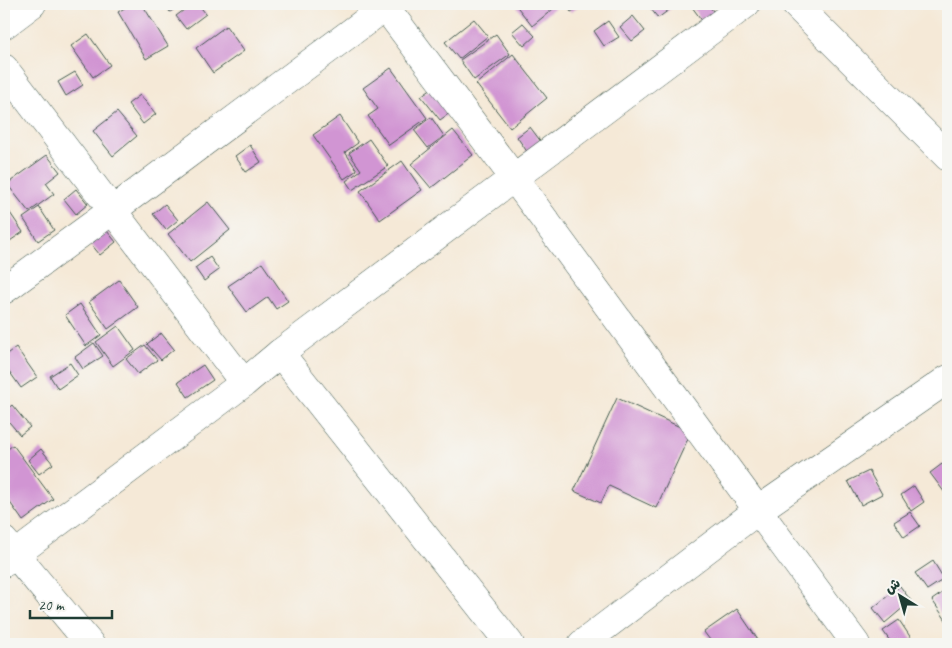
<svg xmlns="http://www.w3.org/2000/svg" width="952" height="648" font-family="Caveat,'Playpen Sans Arabic',sans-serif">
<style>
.building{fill:#d195d3}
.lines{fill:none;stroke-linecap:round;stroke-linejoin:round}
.street-casing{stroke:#3f574c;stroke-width:29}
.street{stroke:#fff;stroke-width:28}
</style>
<rect width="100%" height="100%" fill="#f6f6f2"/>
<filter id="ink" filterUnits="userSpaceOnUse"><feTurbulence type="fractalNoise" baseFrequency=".02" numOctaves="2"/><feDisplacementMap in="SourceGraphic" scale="10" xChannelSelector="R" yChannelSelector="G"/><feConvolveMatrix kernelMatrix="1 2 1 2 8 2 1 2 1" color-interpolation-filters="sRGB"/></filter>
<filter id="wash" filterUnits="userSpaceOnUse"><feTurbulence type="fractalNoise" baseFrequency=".0096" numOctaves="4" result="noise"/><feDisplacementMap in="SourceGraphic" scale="20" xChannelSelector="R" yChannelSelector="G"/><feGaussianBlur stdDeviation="1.12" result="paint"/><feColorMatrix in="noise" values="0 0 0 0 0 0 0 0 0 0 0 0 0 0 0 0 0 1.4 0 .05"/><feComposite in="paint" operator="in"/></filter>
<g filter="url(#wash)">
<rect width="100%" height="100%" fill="#f5e9d7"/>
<g id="blocks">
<g class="building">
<path d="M131 4H142L168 46 146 59 118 12Z"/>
<path d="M164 4H182L170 12Z"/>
<path d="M192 4H198L206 14 186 29 176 16Z"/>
<path d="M515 4H557L558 5 532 26Z"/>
<path d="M565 4H583L571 12Z"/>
<path d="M647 4H677L658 18Z"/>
<path d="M697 4H708L715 14 703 22 692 7Z"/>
<path d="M633 16 645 31 632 41 620 27Z"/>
<path d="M474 19 488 36 459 59 445 42Z"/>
<path d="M608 21 619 37 604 46 594 31Z"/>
<path d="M523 23 535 36 524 46 512 32Z"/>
<path d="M226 26 244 51 213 73 196 48Z"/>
<path d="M88 34 110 65 93 77 71 46Z"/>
<path d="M496 34 510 54 474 80 460 60Z"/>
<path d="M513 54 547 98 510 128 476 84Z"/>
<path d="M391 68 427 118 389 145 368 116 378 109 363 88Z"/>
<path d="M75 72 83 85 66 96 58 82Z"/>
<path d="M433 87 451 112 440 120 421 96Z"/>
<path d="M140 95 156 114 143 124 128 104Z"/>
<path d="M117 112 137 136 113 156 93 131Z"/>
<path d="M340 116 358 143 345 152 357 170 344 179 313 135Z"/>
<path d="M431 117 444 136 428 148 414 130Z"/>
<path d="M530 127 542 143 528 153 517 137Z"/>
<path d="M453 130 473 155 431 188 411 164Z"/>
<path d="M369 139 388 166 352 190 346 181 361 170 349 153Z"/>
<path d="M250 145 261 162 246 172 235 156Z"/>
<path d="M47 155 60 172 46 183 54 194 29 212 7 184Z"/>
<path d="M402 161 422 190 380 220 360 191Z"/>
<path d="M76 189 88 204 76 214 64 199Z"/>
<path d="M208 202 230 230 190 262 168 234Z"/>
<path d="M4 204 23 232 4 245Z"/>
<path d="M165 204 178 220 166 230 153 214Z"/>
<path d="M39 207 54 230 38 241 23 218Z"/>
<path d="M107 231 116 242 100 255 91 244Z"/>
<path d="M210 257 219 270 204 281 195 268Z"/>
<path d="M262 263 288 301 276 309 268 297 247 312 228 286Z"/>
<path d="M119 280 138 307 108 329 89 302Z"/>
<path d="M80 304 101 335 86 346 65 315Z"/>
<path d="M118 326 135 350 113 366 96 342Z"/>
<path d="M161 333 174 349 161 360 147 344Z"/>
<path d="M94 343 103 356 83 369 75 357Z"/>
<path d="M145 345 157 360 138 374 126 359Z"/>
<path d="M16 347 37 377 21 388 4 364V356Z"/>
<path d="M70 363 78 375 58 389 50 376Z"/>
<path d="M203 365 213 380 188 397 178 382Z"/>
<path d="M617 398 691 432 656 508 609 486 601 503 574 491Z"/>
<path d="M12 405 30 427 20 435 4 416V412Z"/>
<path d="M13 445 53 499 23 521 4 494V452Z"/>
<path d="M41 449 53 464 39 474 28 460Z"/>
<path d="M942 464 948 472V497L930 473Z"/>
<path d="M869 471 882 494 861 505 848 481Z"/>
<path d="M914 486 924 502 911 511 901 495Z"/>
<path d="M910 512 920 526 904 537 894 522Z"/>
<path d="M933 561 944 579 927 590 915 573Z"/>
<path d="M900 586 911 601 885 623 873 608Z"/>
<path d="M945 591 948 594V623L932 600Z"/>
<path d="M737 609 758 640 753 644H713L704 632Z"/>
<path d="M899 620 915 644H892L883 631Z"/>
</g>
</g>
</g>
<g filter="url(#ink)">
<use href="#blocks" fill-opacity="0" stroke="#3f574c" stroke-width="1"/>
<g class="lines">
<g class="street-casing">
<g id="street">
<path d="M383 4 514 178 856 644"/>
<path d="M795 4 948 157"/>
<path d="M4 25 32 4"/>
<path d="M4 68 244 383"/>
<path d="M4 290 113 210 389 4"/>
<path d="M280 353 510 644"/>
<path d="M4 541 90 644"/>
<path d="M4 563 244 383 280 353 746 4"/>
<path d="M582 644 757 511 948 379"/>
</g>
</g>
<use href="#street" class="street"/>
</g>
</g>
<rect width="952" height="648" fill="none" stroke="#f6f6f2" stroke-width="20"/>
<g transform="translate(900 596) rotate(323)" stroke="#f6f6f2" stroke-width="4" paint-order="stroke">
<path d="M0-4L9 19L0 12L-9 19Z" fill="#1f3d34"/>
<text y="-8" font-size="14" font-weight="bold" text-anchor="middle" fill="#1f3d34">ش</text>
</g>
<path d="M30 610v8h82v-8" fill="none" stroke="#1f3d34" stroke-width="2.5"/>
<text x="38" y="610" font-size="15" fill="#1f3d34" stroke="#f6f6f2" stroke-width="4" paint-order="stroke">20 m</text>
</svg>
